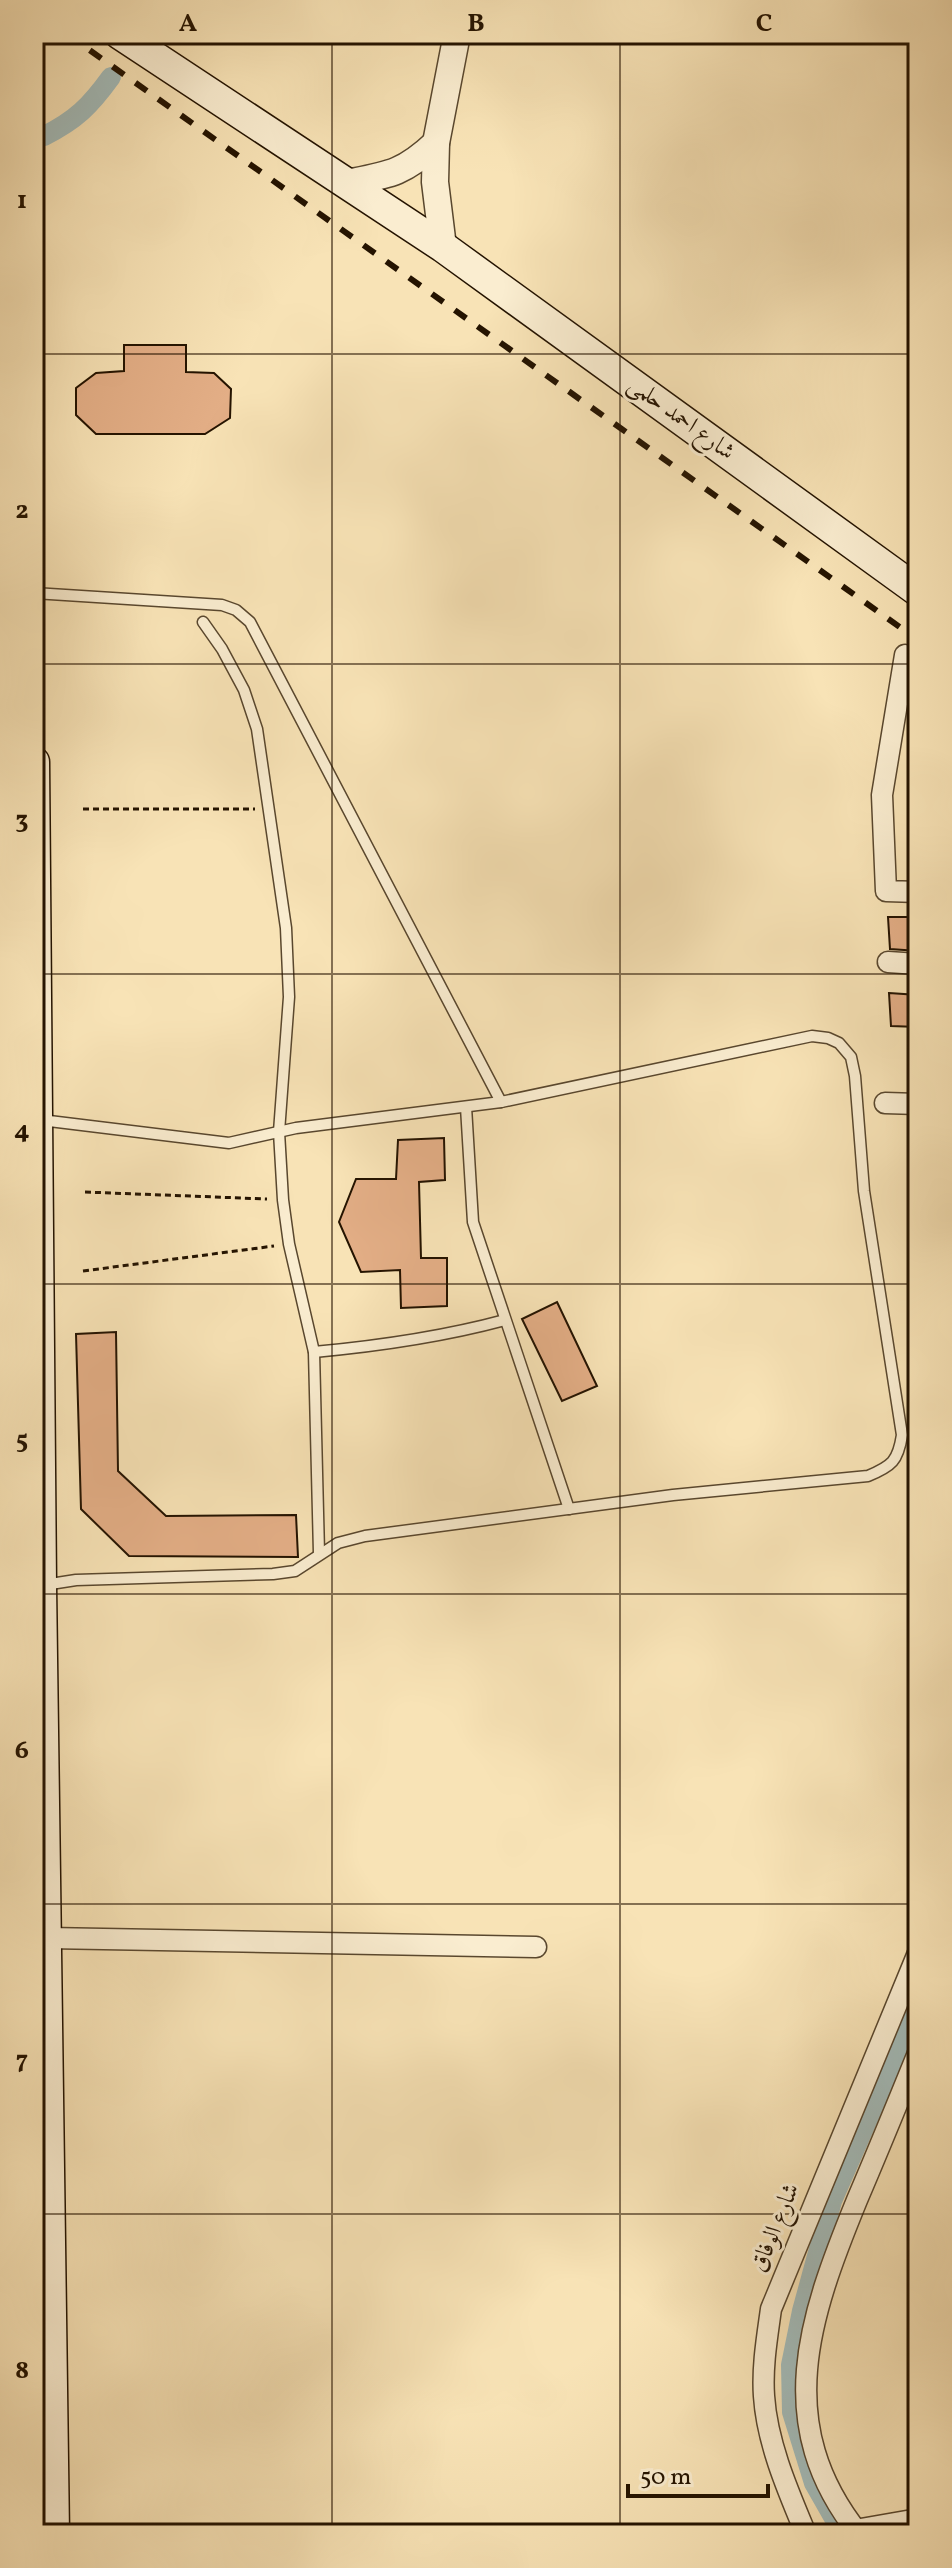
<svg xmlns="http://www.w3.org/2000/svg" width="952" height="2568" font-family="Vollkorn,Amiri,serif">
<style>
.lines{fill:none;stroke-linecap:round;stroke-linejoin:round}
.canal{stroke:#a3bbb9;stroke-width:20}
.building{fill:#e3ae86;stroke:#241300;stroke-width:2}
.service-casing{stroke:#59472e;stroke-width:13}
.minor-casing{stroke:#59472e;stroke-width:23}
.tertiary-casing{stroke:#59472e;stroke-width:29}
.secondary-casing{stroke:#241300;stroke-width:33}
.path{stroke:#241300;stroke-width:3;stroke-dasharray:6 4;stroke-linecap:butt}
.service{stroke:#faedd0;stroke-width:10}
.minor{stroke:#faedd0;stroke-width:20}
.tertiary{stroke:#faedd0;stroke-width:26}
.secondary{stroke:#faedd0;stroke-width:30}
.rail{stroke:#241300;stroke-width:6;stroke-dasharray:14 14;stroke-linecap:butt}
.grid{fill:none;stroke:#241300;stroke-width:2;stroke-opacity:0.55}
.labels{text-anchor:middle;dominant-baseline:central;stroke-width:6;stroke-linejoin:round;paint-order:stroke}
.street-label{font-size:24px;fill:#241300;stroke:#faedd0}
.neatline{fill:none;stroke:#241300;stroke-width:3}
.grid-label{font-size:26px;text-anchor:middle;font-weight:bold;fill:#241300}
</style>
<rect width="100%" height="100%" fill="#f8e3b6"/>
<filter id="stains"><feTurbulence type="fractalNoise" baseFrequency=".0025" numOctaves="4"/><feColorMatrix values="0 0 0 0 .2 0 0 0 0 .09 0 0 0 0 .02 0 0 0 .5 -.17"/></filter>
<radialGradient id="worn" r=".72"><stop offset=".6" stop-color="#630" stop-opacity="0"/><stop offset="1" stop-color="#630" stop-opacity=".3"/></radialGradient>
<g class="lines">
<g class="canal">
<path d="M44 136C76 120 90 106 111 77"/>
<path d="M843 2534 814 2483 792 2412 791 2365 802 2311 832 2201 918 2005"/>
</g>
</g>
<g class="building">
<path d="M124 345H186V372L214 373 231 389 230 418 205 434H96L76 415V388L96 373 124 371Z"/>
<path d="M888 917H918V951L890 949Z"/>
<path d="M889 993 918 995V1027L891 1026Z"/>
<path d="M444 1138 445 1180 419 1182 421 1258H447V1306L401 1308 400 1270 361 1272 339 1222 356 1179H396L398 1140Z"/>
<path d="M557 1302 597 1386 562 1401 522 1319Z"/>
<path d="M116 1332 118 1471 166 1516 296 1515 298 1557 129 1556 81 1509 76 1334Z"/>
</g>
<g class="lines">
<g class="service-casing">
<g id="service">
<path d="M34 593 222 605 236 610 250 622 501 1102"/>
<path d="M203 622 222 649 244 690 257 729 286 928 289 997 279 1132 283 1200 289 1244 314 1352 319 1553"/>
<path d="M466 1107 473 1222 569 1509"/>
<path d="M41 1120 229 1143 296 1128 501 1102 812 1036 828 1038 839 1043 851 1057 855 1076 864 1191 902 1435C898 1461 892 1466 868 1476L673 1495 365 1536 338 1543 295 1571 273 1574 76 1580 44 1585"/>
<path d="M314 1352C379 1346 442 1337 505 1320"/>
</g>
</g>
<g class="minor-casing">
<g id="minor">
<path d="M918 664 905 655 882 795 886 891 918 892"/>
<path d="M888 962 918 964"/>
<path d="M885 1103 918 1104"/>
<path d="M48 1938 536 1947"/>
<path d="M855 2530 918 2519"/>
<path d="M806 2534C788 2491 767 2443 764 2396 762 2367 767 2338 771 2309L918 1953"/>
<path d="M859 2534C771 2424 809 2317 857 2200 878 2151 898 2102 918 2053"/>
</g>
</g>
<g class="tertiary-casing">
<g id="tertiary">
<path d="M346 183C388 175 403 174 436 143"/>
<path d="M443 247 435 182 436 143 457 34"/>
</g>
</g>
<g class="secondary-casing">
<g id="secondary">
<path d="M120 34 443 247 918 591"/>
<path d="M34 762 41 1585 54 2534"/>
</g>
</g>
<g class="path">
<path d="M83 809H255"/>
<path d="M85 1192 267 1199"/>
<path d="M83 1271 274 1246"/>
</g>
<use href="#service" class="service"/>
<use href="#minor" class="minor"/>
<use href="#tertiary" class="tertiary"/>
<use href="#secondary" class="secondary"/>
<path class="rail" d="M67 34 918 640"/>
</g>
<path class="grid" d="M332 34V2534M620 34V2534M34 354H918M34 664H918M34 974H918M34 1284H918M34 1594H918M34 1904H918M34 2214H918"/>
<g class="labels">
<g class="street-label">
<text transform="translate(681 419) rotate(36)">شارع احمد حلمى</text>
<text transform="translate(776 2228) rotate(-68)">شارع الوفاق</text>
</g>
</g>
<rect width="952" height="2568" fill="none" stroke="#f8e3b6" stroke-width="88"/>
<path d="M628 2484v12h140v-12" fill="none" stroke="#241300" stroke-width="4"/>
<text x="640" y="2484" font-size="24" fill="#241300" stroke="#faedd0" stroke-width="6" paint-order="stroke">50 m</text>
<rect x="44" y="44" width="864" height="2480" class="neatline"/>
<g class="grid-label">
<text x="188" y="31">A</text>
<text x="476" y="31">B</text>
<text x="764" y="31">C</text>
<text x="22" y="208">1</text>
<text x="22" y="518">2</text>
<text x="22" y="828">3</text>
<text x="22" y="1138">4</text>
<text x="22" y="1448">5</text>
<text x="22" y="1758">6</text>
<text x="22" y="2068">7</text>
<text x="22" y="2378">8</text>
</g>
<rect width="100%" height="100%" filter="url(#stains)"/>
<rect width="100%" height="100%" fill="url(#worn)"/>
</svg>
